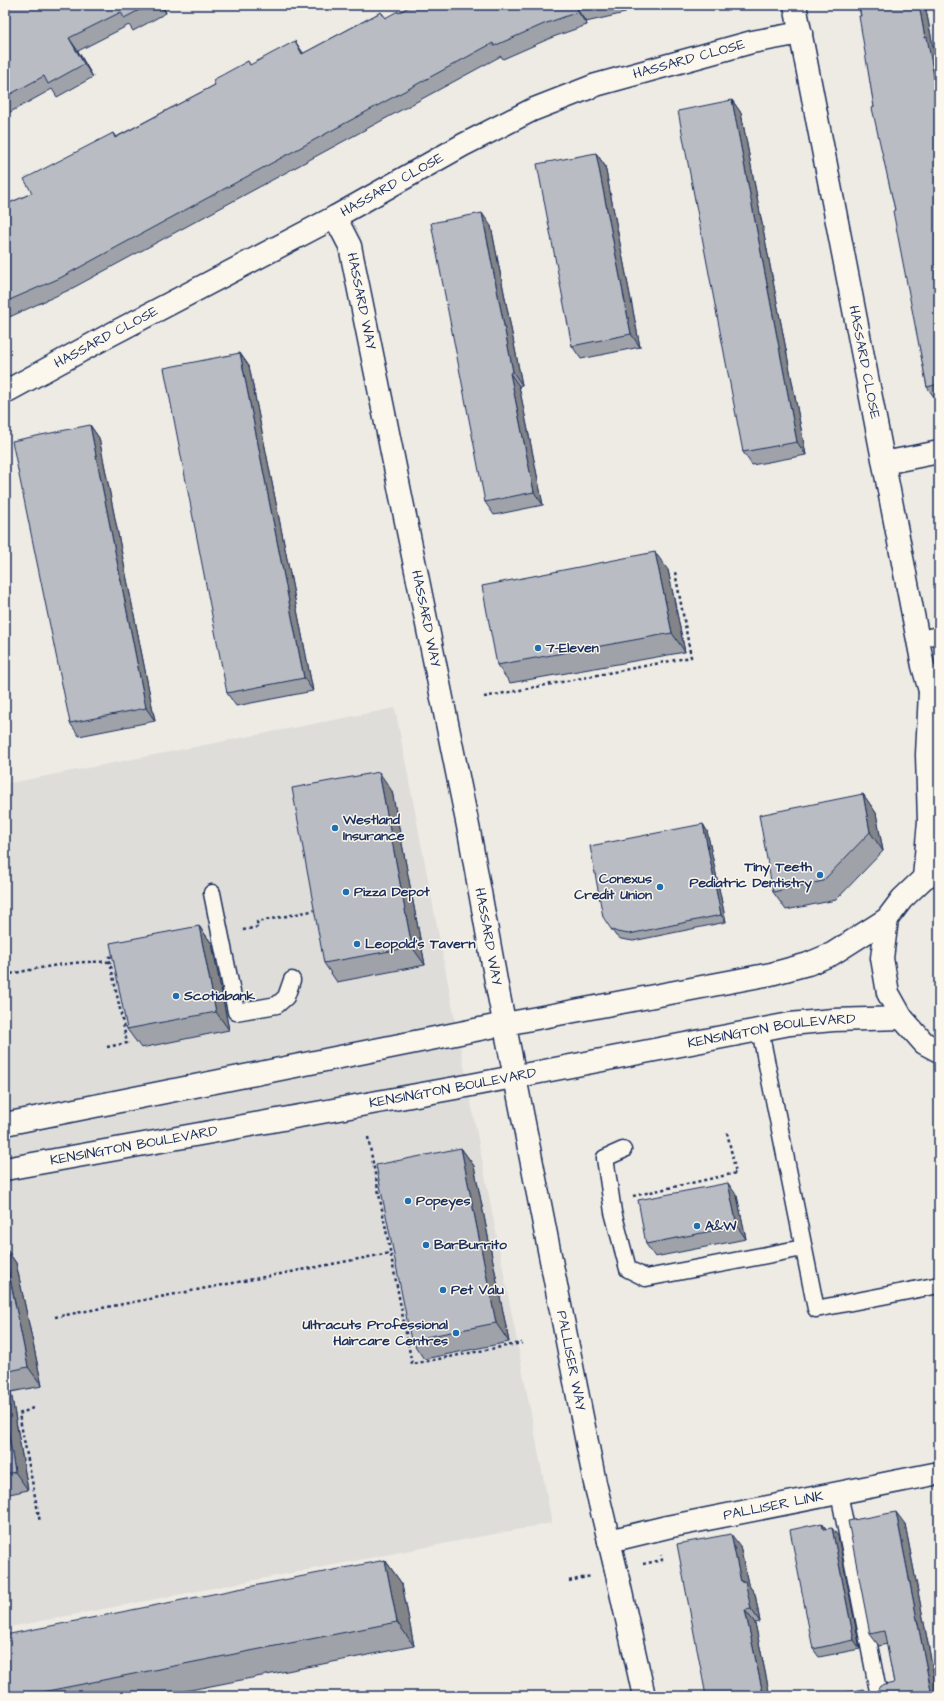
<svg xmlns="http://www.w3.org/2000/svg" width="944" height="1701" font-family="'Architects Daughter',sans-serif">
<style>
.built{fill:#deddda}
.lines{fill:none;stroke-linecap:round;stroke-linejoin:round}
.service-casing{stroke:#1b2f5e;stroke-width:19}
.minor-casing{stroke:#1b2f5e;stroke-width:25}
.secondary-casing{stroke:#1b2f5e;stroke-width:25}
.path{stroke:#1b2f5e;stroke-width:2.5;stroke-dasharray:3 3;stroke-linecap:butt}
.service{stroke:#fbf7ec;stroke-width:16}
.minor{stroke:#fbf7ec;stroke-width:22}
.secondary{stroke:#fbf7ec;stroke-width:22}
.wall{fill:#9fa2a8;stroke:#1b2f5e}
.shaded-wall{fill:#828488;stroke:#1b2f5e}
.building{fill:#b9bcc3;stroke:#1b2f5e}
.poi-dot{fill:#1f6fb2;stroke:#fbf7ec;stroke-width:1.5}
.labels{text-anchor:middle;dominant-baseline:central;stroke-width:3;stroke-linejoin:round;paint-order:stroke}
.street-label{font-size:14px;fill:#1b2f5e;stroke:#fbf7ec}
.poi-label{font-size:14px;font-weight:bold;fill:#1b2f5e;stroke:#fbf7ec;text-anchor:start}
</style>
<rect width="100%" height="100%" fill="#eeebe4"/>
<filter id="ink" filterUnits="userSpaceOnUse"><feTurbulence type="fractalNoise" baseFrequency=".025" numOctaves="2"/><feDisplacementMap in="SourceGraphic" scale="8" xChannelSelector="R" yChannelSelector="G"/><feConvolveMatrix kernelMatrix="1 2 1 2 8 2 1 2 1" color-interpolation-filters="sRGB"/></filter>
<g filter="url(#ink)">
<path class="built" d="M395 708 552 1523 5 1628V784Z"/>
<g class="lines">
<g class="service-casing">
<g id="service">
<path d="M918 639 939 635"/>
<path d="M212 893 236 1012 277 1005 286 997 292 980"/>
<path d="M760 1030 816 1309 939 1285"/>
<path d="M623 1150 605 1158 613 1212 628 1269 646 1278 803 1248"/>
<path d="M839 1493 879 1696"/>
</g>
</g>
<g class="minor-casing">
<g id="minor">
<path id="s1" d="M795 5 923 666 930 691 939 705"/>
<path id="s2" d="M335 217 350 246 469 831 496 981 595 1483 616 1570 644 1696"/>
<path id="s3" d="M5 392 106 337 335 217 463 145 532 110 596 85 752 42 801 33"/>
<path d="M884 463 939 452"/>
<path d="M924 878 929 821 927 755 930 691"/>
<path id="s4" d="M609 1541 667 1527 939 1473"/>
</g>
</g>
<g class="secondary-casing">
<g id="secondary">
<path d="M939 870 924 878 902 899 887 919 882 958 888 993 902 1018 924 1043 939 1051"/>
<path d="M5 1124 505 1024 771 974 808 964 832 954 887 919"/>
<path id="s5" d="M5 1169 461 1087 790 1024 833 1020 902 1018"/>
</g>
</g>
<g class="path">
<path d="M484 697 691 657 675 572"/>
<path d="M243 930 258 927 257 922 316 910"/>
<path d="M5 975C40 968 74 960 110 962"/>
<path d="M107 1047 127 1043 109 957 115 956"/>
<path d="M368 1137 412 1364 522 1343"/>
<path d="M633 1196 736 1173 727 1132"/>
<path d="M55 1317 390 1253"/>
<path d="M33 1408 19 1414 40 1522"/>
<path d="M643 1564 662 1560 661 1555"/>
<path d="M569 1581 591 1576"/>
</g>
<use href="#service" class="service"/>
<use href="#minor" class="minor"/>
<use href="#secondary" class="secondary"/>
</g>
<g class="wall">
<path d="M5 5H165L163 6 166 13 133 31 129 25 78 51 93 77 57 97 52 89 5 115Z"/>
<path d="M412 5H648L624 10 625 13 586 22 587 25 553 37 503 59 501 56 69 290 5 319V205L32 193 113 133 116 137 173 107 215 85 248 61 250 65 304 53 381 12 386 18 399 13Z"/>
<path d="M859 5H925L933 46 936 50 939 67V399L936 400 927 387 895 210 874 107Z"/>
<path d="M732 100 741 113 806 455 752 465 743 452Z"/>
<path d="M596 153 605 166 640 347 581 359 572 346Z"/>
<path d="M491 226 522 385 519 386 543 505 494 515 485 502Z"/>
<path d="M249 366 313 691 236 706 227 693Z"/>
<path d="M90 425 99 438 155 721 79 736 70 723Z"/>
<path d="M668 570 685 652 510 683 497 665Z"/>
<path d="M392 791 425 965 337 982 324 963Z"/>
<path d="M863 794 876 813 883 851 836 900 786 910 773 892Z"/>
<path d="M703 824 707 831 726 922 633 941 621 939 616 936 611 929Z"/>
<path d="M199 926 212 944 229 1030 141 1048 127 1029Z"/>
<path d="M461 1148 474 1166 509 1342 424 1359 411 1340Z"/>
<path d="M737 1196 746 1239 655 1257 646 1244Z"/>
<path d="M5 1247 16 1263 42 1386 11 1392 28 1490 5 1495Z"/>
<path d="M822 1523 826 1529 838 1536 860 1649 819 1657 813 1649Z"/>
<path d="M905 1524 938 1696H828L872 1693 894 1683 887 1644 879 1646 870 1634Z"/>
<path d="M740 1546 748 1584 755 1594 760 1622 755 1623 770 1696H706Z"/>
<path d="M385 1560 402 1584 414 1646 160 1696H5Z"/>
</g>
<g class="shaded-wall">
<path d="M161 5H162L166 13Z"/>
<path d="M620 5H621L624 10 625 13Z"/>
<path d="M919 5H925L933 46 936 50 939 67V92L936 88 925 38Z"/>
<path d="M577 9 586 22 587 25 578 12Z"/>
<path d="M69 38 78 51 93 77 84 64Z"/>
<path d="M295 41 304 54H302Z"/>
<path d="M732 100 741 113 806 455 797 442Z"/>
<path d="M596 153 605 166 640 347 631 334Z"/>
<path d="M482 213 491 226 522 385 513 372Z"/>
<path d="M240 353 249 366 313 691 304 678Z"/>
<path d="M510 373 519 386 543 505 534 492Z"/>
<path d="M90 425 99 438 155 721 146 708Z"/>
<path d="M655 552 668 570 685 652 672 633Z"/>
<path d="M379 772 392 791 425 965 412 947Z"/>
<path d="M863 794 876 813 883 851 870 832Z"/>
<path d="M703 824 707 831 726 922 721 915Z"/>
<path d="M199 926 212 944 229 1030 216 1012Z"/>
<path d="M461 1148 474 1166 509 1342 496 1323Z"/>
<path d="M728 1183 737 1196 746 1239 737 1226Z"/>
<path d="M5 1247 16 1263 42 1386 28 1367 5 1254Z"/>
<path d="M5 1383 11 1392 28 1490 15 1472 5 1413Z"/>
<path d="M896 1512 905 1524 938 1696H932Z"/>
<path d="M822 1523 828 1532 823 1529Z"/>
<path d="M832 1528 838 1536 860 1649 854 1640Z"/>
<path d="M731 1534 740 1546 748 1584 755 1594 760 1622 751 1609 741 1582Z"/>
<path d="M385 1560 402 1584 414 1646 397 1622Z"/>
<path d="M745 1610 755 1623 770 1696H765L763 1694Z"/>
</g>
<g class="building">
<path d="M5 5H149L124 18 121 12 69 38 84 64 48 84 44 76 5 97Z"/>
<path d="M412 5H595L577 9 578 12 544 24 494 46 493 43 60 278 5 302V205L32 193 24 179 113 133 115 138 173 107 215 85 213 80 248 61 250 65 295 41 302 54 381 12 385 18 398 11V13Z"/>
<path d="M859 5H919L925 38 927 37 936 88 939 87V384L927 387 893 211 895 210 872 108 874 107 859 16H861Z"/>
<path d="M732 100 797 442 743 452 678 111Z"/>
<path d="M596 153 631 334 572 346 537 164Z"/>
<path d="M482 213 513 372 510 373 534 492 485 502 431 223Z"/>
<path d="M240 353 304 678 227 693 164 368Z"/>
<path d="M90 425 146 708 70 723 12 441Z"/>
<path d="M655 552 672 633 497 665 482 586Z"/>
<path d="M379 772 412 947 324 963 292 788Z"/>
<path d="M863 794 870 832 823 881 773 892 759 815Z"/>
<path d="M703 824 721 915 629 934 617 932 611 929 603 917 590 846Z"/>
<path d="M199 926 216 1012 127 1029 110 943Z"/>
<path d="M461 1148 496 1323 411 1340 376 1165Z"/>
<path d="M728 1183 737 1226 646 1244 638 1200Z"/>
<path d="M5 1254 28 1367 5 1372Z"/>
<path d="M5 1413 15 1472 5 1474Z"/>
<path d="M896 1512 932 1696H828L863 1689 867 1693H872L877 1691 880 1686 894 1683 884 1631 870 1634 848 1521Z"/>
<path d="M822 1523 823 1529 832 1528 854 1640 813 1649 790 1530Z"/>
<path d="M731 1534 741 1582 745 1581 751 1609 745 1610 763 1694H761L762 1696H706L677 1544Z"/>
<path d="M385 1560 397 1622 22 1696H5V1635Z"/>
</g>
</g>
<g class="poi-dot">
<circle cx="538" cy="648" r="4"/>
<circle cx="335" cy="828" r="4"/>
<circle cx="820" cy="875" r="4"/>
<circle cx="660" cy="887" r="4"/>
<circle cx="346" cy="892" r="4"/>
<circle cx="357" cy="944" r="4"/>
<circle cx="176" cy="996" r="4"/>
<circle cx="408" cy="1201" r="4"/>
<circle cx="697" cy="1226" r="4"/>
<circle cx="426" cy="1245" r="4"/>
<circle cx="443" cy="1290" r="4"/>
<circle cx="456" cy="1333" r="4"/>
</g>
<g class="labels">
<g class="street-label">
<text stroke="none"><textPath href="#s3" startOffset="763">HASSARD CLOSE</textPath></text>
<text stroke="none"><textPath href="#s3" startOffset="439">HASSARD CLOSE</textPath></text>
<text stroke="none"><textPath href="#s2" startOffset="89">HASSARD WAY</textPath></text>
<text stroke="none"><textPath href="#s3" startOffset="115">HASSARD CLOSE</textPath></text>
<text stroke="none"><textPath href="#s1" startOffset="364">HASSARD CLOSE</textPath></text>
<text stroke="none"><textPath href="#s2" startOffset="413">HASSARD WAY</textPath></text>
<text stroke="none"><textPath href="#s2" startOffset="737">HASSARD WAY</textPath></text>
<text stroke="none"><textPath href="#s5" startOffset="779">KENSINGTON BOULEVARD</textPath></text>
<text stroke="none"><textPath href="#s5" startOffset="455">KENSINGTON BOULEVARD</textPath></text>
<text stroke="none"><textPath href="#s5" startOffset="131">KENSINGTON BOULEVARD</textPath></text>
<text stroke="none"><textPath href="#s2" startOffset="1169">PALLISER WAY</textPath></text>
<text stroke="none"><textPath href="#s4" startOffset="168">PALLISER LINK</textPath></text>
</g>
<g class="poi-label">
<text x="546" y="648">7-Eleven</text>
<text x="343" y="820">Westland<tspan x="343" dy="16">Insurance</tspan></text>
<text x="812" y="867" text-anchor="end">Tiny Teeth<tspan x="812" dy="16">Pediatric Dentistry</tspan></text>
<text x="652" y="879" text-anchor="end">Conexus<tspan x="652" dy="16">Credit Union</tspan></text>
<text x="354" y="892">Pizza Depot</text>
<text x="365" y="944">Leopold's Tavern</text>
<text x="184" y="996">Scotiabank</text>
<text x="416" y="1201">Popeyes</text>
<text x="705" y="1226">A&amp;W</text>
<text x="434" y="1245">BarBurrito</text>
<text x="451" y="1290">Pet Valu</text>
<text x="448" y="1325" text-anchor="end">Ultracuts Professional<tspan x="448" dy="16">Haircare Centres</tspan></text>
</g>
</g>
<rect width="944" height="1701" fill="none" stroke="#fbf7ec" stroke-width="20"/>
<rect x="10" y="10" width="924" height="1681" fill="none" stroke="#1b2f5e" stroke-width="1.5" filter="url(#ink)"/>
</svg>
